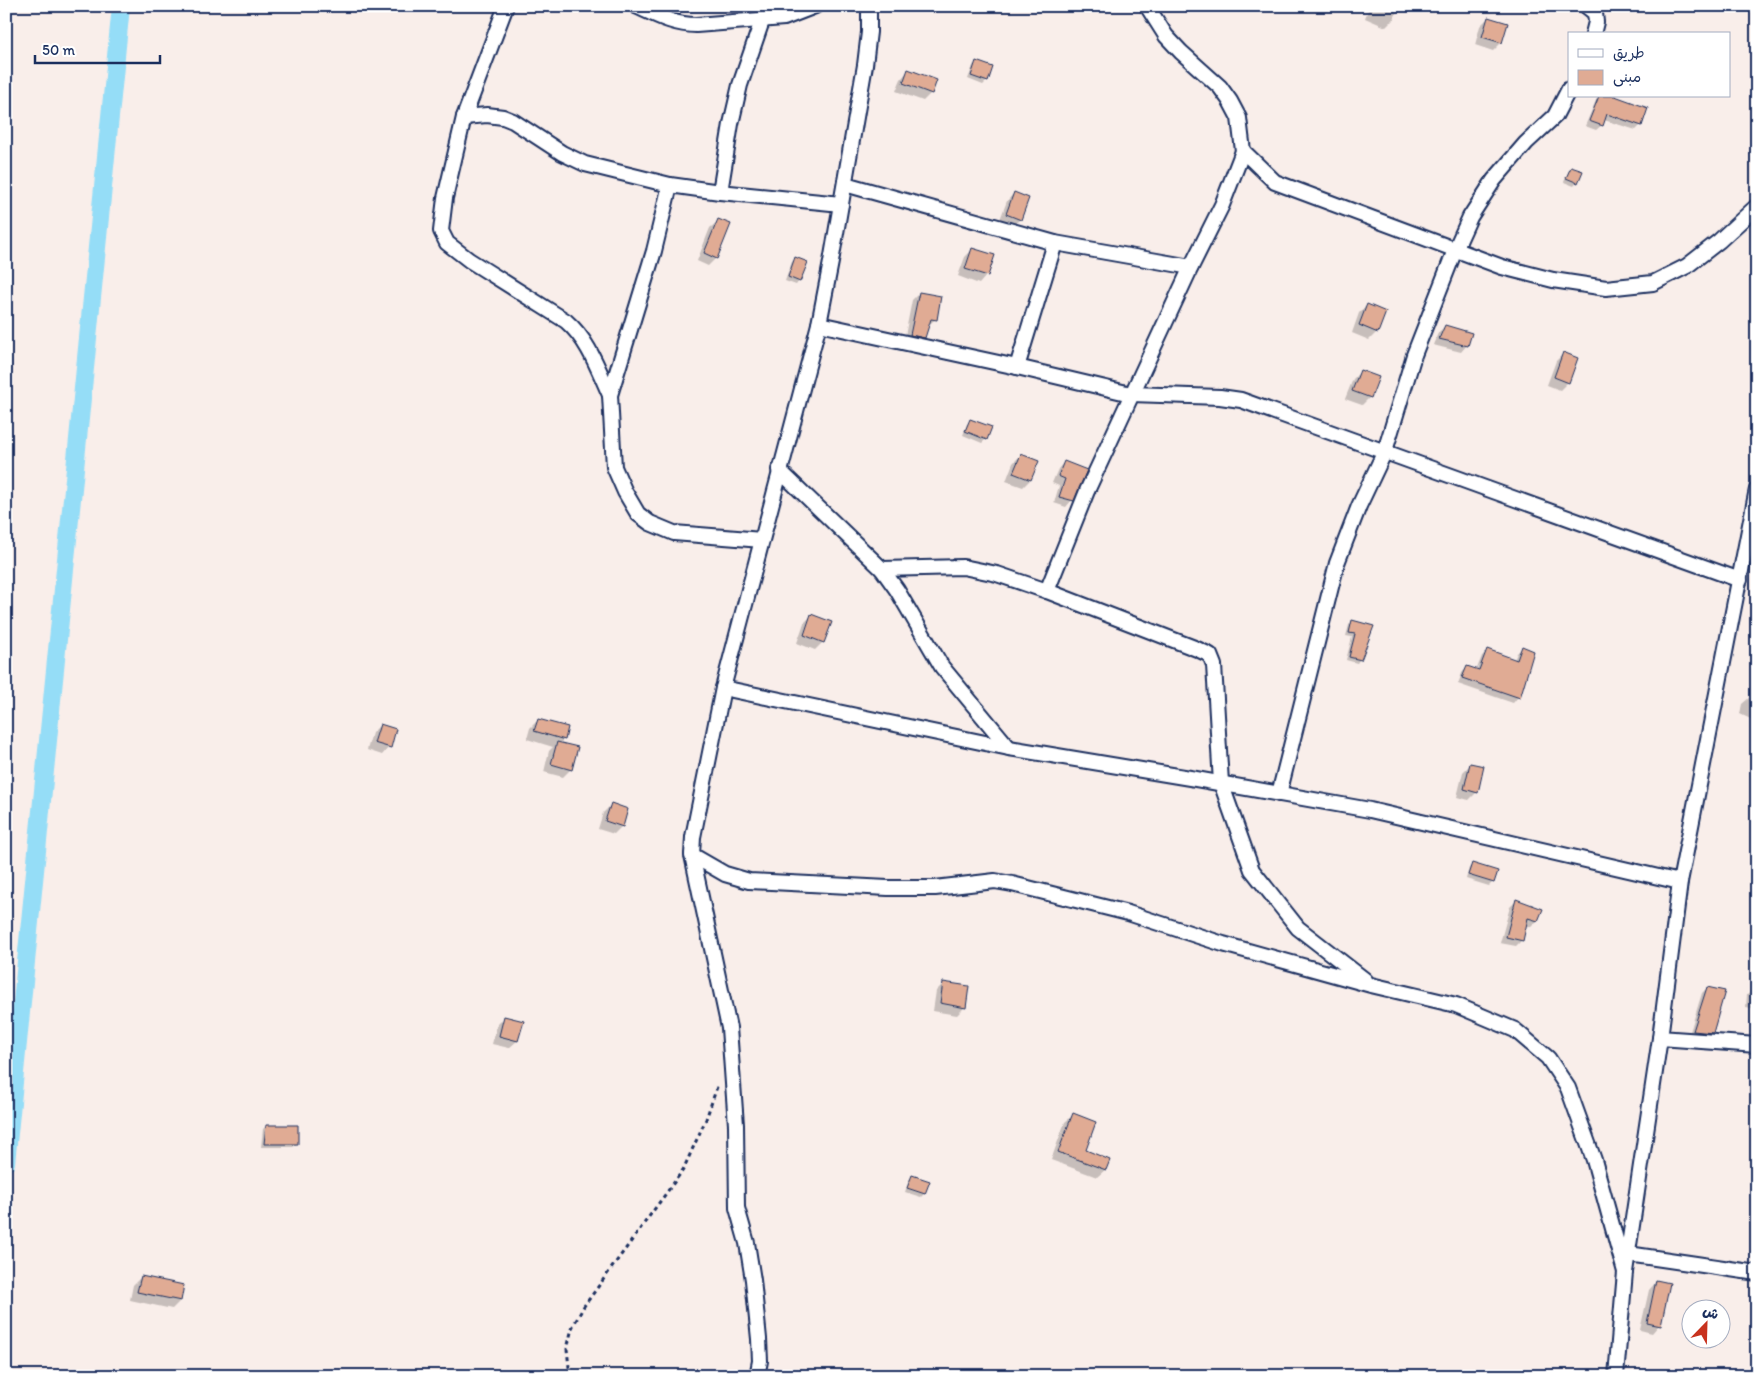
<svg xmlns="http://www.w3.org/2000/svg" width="1763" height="1382" font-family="Itim,'Playpen Sans Arabic',sans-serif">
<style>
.shadow{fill:#0003}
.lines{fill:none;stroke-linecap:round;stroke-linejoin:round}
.canal{stroke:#95ddf7;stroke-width:18}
.building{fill:#e0ab94;stroke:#1b2f5e}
.minor-casing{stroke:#1b2f5e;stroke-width:18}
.path{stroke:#1b2f5e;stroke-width:3;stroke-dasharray:4 4;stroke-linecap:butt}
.minor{stroke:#fff;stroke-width:14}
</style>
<rect width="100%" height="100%" fill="#f9eeea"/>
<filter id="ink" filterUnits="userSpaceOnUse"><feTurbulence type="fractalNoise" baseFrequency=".02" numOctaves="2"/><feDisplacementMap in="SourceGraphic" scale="10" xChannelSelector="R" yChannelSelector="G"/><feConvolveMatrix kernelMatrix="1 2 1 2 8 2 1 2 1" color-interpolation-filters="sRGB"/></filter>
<g filter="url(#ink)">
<g class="shadow">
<path d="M1370 6H1399L1394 19 1386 27 1365 18Z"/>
<path d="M1488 18 1501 43 1493 51 1475 45 1480 26Z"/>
<path d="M976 62 987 81 983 85 968 79 973 66Z"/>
<path d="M908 71 931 93 923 101 896 91 901 79Z"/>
<path d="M1598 96H1611L1641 125 1636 130 1604 120 1602 125 1596 130 1585 126Z"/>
<path d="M1571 168 1577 182 1574 186 1564 182 1568 172Z"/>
<path d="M1014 193 1020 219 1012 227 999 222 1007 201Z"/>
<path d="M718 221 716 258 708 266 697 261 710 228Z"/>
<path d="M973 249 993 256 986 276 979 284 958 276 965 257Z"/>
<path d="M795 259 799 281 796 285 785 281 792 262Z"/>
<path d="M919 293 936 319 928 325 924 337 917 344 904 341 912 300Z"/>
<path d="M1367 305 1377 332 1369 340 1352 333 1359 313Z"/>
<path d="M1445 326 1467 345 1461 352 1433 345 1438 333Z"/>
<path d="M1564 353 1568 382 1560 390 1547 385 1556 361Z"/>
<path d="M1361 371 1370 397 1362 405 1345 399 1353 379Z"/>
<path d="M971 420 986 439 982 443 963 435 967 424Z"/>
<path d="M1021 455 1030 480 1023 487 1006 481 1013 463Z"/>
<path d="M1064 462 1072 500 1066 507 1054 503 1059 486 1052 483 1058 469Z"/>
<path d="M812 615 823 642 815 650 797 643 804 623Z"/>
<path d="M1352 621 1372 627 1360 659 1357 663 1346 660 1352 637 1346 636 1349 625Z"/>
<path d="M1522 648 1518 697 1513 703 1458 684 1462 673 1467 667 1476 671 1482 656 1488 650 1514 660 1517 653Z"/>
<path d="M1749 698 1757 700V722L1740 714 1742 704Z"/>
<path d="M538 720 564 739 559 744 571 769 563 777 544 772 549 751 553 747 527 739 530 728Z"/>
<path d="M380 725 389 747 382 755 367 750 372 733Z"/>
<path d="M1471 764 1477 792 1469 800 1457 797 1463 772Z"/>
<path d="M611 805 622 826 614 834 598 829 603 813Z"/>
<path d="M1473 864 1492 883 1489 886 1466 879 1469 868Z"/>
<path d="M1516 901 1541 909 1537 921 1531 927 1525 925 1522 940 1516 946 1500 943 1510 907Z"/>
<path d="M944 983 965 1007 957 1015 933 1011 936 991Z"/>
<path d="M1707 988 1712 1032 1707 1037 1689 1035 1702 993Z"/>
<path d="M1751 992 1757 993V1009L1746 1007 1747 995Z"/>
<path d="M505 1017 517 1041 509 1048 492 1044 497 1025Z"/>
<path d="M1073 1115 1084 1150 1105 1170 1097 1177 1051 1160 1065 1122Z"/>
<path d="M266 1126 297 1144 293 1147H261L263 1129Z"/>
<path d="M912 1176 928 1182 924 1194 921 1197 905 1192 909 1180Z"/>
<path d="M141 1277 180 1301 172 1309 130 1300 133 1285Z"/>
<path d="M1656 1282 1659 1325 1652 1333 1640 1330 1649 1290Z"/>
</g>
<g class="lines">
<path class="canal" d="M6 1163 121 6"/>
</g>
<g class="building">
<path d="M1488 17 1508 23 1502 43 1482 37Z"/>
<path d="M976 61 993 67 988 82 971 76Z"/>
<path d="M908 69 937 80 932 94 903 83Z"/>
<path d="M1599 96H1615L1648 108 1642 126 1607 114 1603 126 1589 121Z"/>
<path d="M1571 167 1583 171 1578 183 1566 178Z"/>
<path d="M1014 192 1029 198 1021 220 1006 214Z"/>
<path d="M718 219 731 224 717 259 704 253Z"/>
<path d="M972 248 995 255 988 276 965 269Z"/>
<path d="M795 257 808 262 800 282 788 277Z"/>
<path d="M919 292 941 296 937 320 931 319 925 338 910 335Z"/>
<path d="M1367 304 1386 312 1378 333 1359 325Z"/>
<path d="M1445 325 1472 333 1468 346 1439 339Z"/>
<path d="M1563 352 1578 358 1569 383 1554 377Z"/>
<path d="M1360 370 1379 377 1371 398 1352 391Z"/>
<path d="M970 419 992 427 987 440 965 431Z"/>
<path d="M1021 454 1039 461 1031 480 1013 473Z"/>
<path d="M1064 461 1087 470 1074 501 1059 497 1065 479 1058 476Z"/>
<path d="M811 614 832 622 824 643 804 635Z"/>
<path d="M1352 620 1374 626 1361 660 1349 657 1355 634 1349 633Z"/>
<path d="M1522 646 1534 651 1520 698 1462 678 1467 666 1479 670 1487 649 1517 660Z"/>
<path d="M538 719 568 727 565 740 534 731Z"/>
<path d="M380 724 396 729 391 748 374 743Z"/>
<path d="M557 742 578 747 572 770 551 764Z"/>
<path d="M1470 763 1484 766 1478 793 1464 789Z"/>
<path d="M611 803 628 809 623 827 605 821Z"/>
<path d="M1472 863 1498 871 1494 883 1468 875Z"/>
<path d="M1516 899 1543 909 1538 921 1528 918 1523 941 1506 937Z"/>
<path d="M943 982 969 986 966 1008 940 1003Z"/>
<path d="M1707 987 1725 991 1713 1033 1693 1031Z"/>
<path d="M504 1016 524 1021 518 1041 499 1036Z"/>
<path d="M1073 1113 1096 1122 1086 1150 1110 1160 1106 1170 1058 1152Z"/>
<path d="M266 1125H298V1144H264Z"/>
<path d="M912 1175 930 1181 925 1194 907 1188Z"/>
<path d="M141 1276 184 1285 181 1301 137 1292Z"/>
<path d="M1656 1280 1670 1283 1661 1326 1647 1323Z"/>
</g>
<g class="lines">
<g class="minor-casing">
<g id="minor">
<path d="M506 6 464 117 445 198 441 231 447 243 469 260 566 321C589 341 598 369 610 395"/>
<path d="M636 6C656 15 674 25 696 25L784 18 815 6"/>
<path d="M1147 6 1166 36 1181 52 1220 87 1230 101 1239 118 1243 151 1275 182 1502 267 1553 280 1606 288 1653 283 1687 266 1719 241 1757 206"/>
<path d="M1586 6 1595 13 1596 22 1593 34"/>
<path d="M464 117 487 115 503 117 513 121 562 153 585 164 670 185 720 192 841 204"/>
<path d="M845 184 1055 243 1191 267"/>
<path d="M670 185 654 251 610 395 614 467 625 492 638 514 650 523 674 533 762 540"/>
<path d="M720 192 731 124 740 85 762 21"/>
<path d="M819 324 1017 367 1131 394 1220 397 1241 400 1740 580"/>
<path d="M1017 367 1055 243"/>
<path d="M779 470 882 569 897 590 942 667 1009 748"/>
<path d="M882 569 963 567 997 574 1047 591 1197 649 1210 655 1214 665 1221 783 1252 870 1298 928 1365 980"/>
<path d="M1047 591 1087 491 1191 267 1222 205 1243 151"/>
<path d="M723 688 1009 748 1196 779 1370 810 1680 882"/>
<path d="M1279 794 1337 563 1359 506 1385 451 1414 355 1455 250 1470 217 1494 180 1526 143 1555 116 1569 89"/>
<path d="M692 855 725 874 749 881 888 888H935L995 881 1012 884 1128 913 1223 944 1371 985 1456 1005 1515 1030 1548 1058 1568 1088 1594 1160 1625 1272"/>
<path d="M1660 1038 1757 1045"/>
<path d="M1628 1254 1757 1273"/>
<path d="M757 1376 760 1361 759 1339 753 1280 747 1243 737 1208 736 1125 729 1028 692 855 693 837 723 688 819 324 831 262 865 65 869 32V6"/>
<path d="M1616 1376 1625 1272 1660 1038 1680 882 1757 489"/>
</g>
</g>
<path class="path" d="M570 1376 567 1349 572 1328 584 1306 683 1170 706 1119 718 1084"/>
<use href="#minor" class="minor"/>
</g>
</g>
<rect width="1763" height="1382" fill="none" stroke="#fff" stroke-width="25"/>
<rect x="12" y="12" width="1738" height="1357" fill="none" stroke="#1b2f5e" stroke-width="2" filter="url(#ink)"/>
<rect x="1568" y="32" width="162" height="65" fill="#ffffff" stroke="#a4acbf"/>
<rect x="1578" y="49" width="25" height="8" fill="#ffffff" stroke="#a4acbf"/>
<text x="1613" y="58" font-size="15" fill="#1b2f5e">طريق</text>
<rect x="1578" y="70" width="25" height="15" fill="#e0ab94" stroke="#a4acbf"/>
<text x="1613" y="82" font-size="15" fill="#1b2f5e">مبنى</text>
<g transform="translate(1706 1324) rotate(23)"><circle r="24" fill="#ffffff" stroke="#a4acbf"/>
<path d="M0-4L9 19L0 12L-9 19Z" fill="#c8321e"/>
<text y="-8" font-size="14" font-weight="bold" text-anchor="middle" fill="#1b2f5e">ش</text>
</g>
<path d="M35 55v8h125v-8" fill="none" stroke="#1b2f5e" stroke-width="2.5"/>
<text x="42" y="55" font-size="15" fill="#1b2f5e" stroke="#ffffff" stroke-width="4" paint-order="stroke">50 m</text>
</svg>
